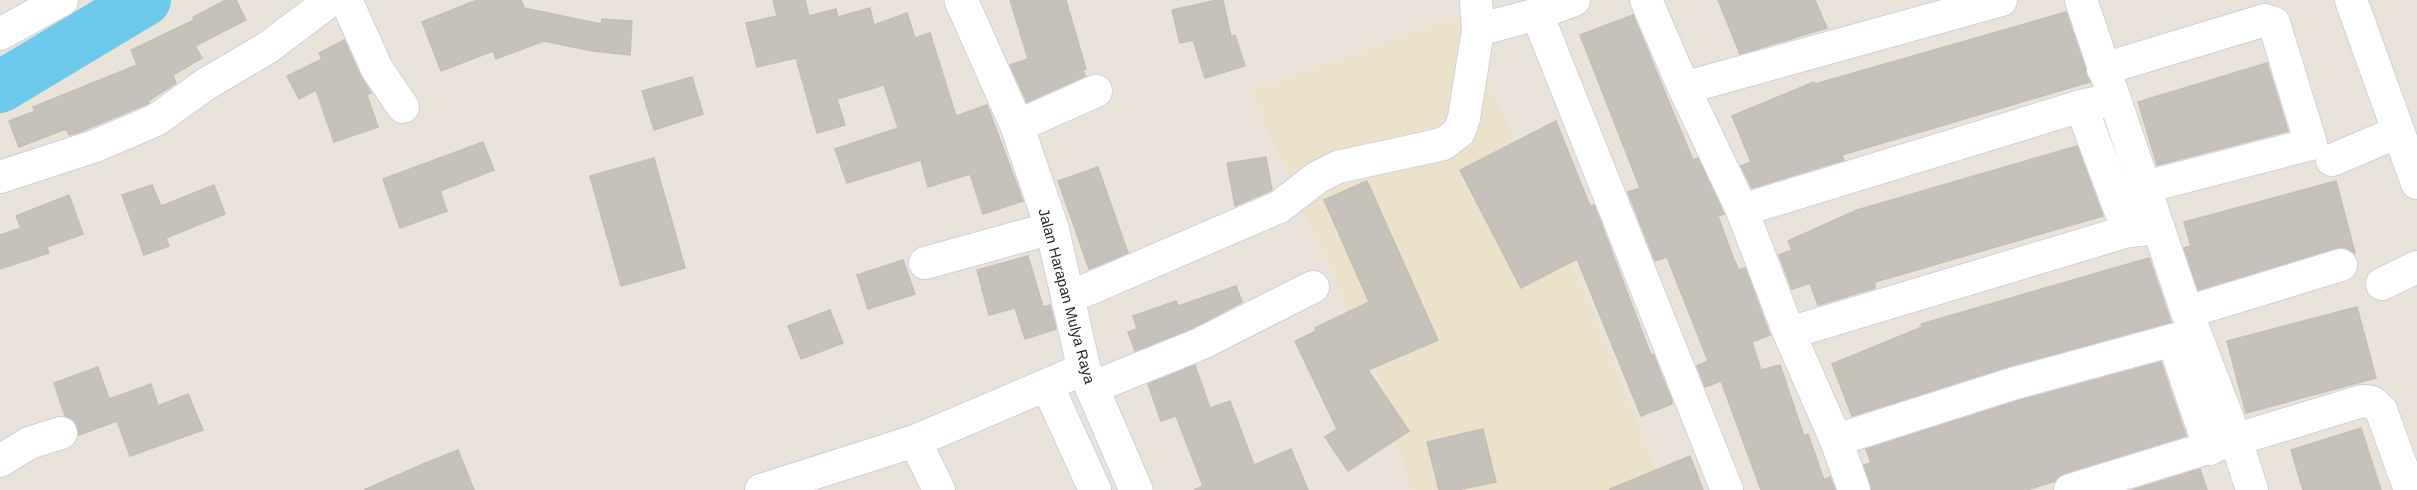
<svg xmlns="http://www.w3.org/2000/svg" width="2417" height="490" font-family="Helvetica,sans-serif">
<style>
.education{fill:#ece1c9}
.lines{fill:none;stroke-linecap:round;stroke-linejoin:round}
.river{stroke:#6dcaec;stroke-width:52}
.building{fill:#c5c0b9;stroke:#c5bfb3;stroke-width:1.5}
.minor-casing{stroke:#cfd2e1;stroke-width:34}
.tertiary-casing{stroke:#cfd2e1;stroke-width:35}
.minor{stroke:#fff;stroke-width:32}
.tertiary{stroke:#fff;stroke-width:33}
.labels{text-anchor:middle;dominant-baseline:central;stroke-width:4.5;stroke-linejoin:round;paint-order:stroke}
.street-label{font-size:15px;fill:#282828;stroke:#fff}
</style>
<rect width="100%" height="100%" fill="#eae3d9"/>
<path class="education" d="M1458 16 1588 300 1664 490H1411L1384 388 1250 91Z"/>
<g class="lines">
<path class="river" d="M0 87 145 0"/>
</g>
<g class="building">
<path d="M226 0H236L246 20 195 46 202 58 173 75 176 83 148 101 149 103 77 133 69 135 66 129 19 147 9 121 35 111 33 107 137 65 131 50 194 20 193 17Z"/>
<path d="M477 0H521L524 8 601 24 602 19 632 21 630 55 592 51 544 41 496 59 493 51 441 71 422 22Z"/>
<path d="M773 0H805L809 16 836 9 838 17 870 8 874 25 907 13 915 38 930 33 956 116 987 105 1023 201 983 214 970 174 928 187 921 160 847 183 835 149 898 128 884 85 837 99 845 125 817 133 796 58 757 67 746 23 777 16Z"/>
<path d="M1010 0H1066L1086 69 1083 70 1085 76 1027 102 1010 65 1028 59Z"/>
<path d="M1217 0H1223L1231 37 1235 35 1245 66 1205 78 1193 40 1180 43 1172 10Z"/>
<path d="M1718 0H1815L1827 28 1740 54Z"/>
<path d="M2066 12 2090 82 1842 155 1844 160 1752 188 1741 166 1751 162 1732 116 1814 82 1815 84Z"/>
<path d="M1633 15 1693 160 1698 158 1724 214 1718 216 1734 260 1739 270 1745 268 1770 335 1752 342 1761 370 1780 365 1804 436 1808 434 1824 480 1830 477 1835 490H1761L1721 381 1705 387 1697 366 1708 361 1667 257 1655 261 1628 192 1640 188 1580 35Z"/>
<path d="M344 40 361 77 371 93 367 95 378 127 334 142 316 90 299 99 287 76 322 59 319 53Z"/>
<path d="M2267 63 2288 131 2157 165 2138 102Z"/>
<path d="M692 77 703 114 654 130 642 91Z"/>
<path d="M1556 121 1590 206 1594 205 1651 355 1653 354 1672 401V404L1641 416 1577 259 1521 288 1460 170Z"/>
<path d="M483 142 494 170 440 191 447 211 400 228 383 179Z"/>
<path d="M2077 146 2103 216 1875 282V288L1818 305 1810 283 1792 289 1779 255 1792 250 1788 241 1857 210Z"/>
<path d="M1266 157 1272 190 1235 206 1227 163Z"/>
<path d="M654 158 685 268 621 286 590 176Z"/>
<path d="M1098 167 1128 253 1089 269 1058 181Z"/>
<path d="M1367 181 1438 340 1368 370 1409 431 1348 471 1325 437 1337 429 1295 341 1316 331 1315 328 1369 302 1324 200Z"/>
<path d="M2336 181 2355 253 2346 248H2336L2198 290 2184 248 2191 246 2184 222Z"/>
<path d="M152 185 161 206 214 185 225 214 166 238 169 246 144 255 122 195Z"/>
<path d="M69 195 83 234 47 247 49 253 0 269V235L21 228 16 216Z"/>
<path d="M1028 256 1043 307 1050 305 1056 329 1025 339 1015 308 989 315 977 270Z"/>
<path d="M2149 258 2171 322 2007 367 1852 416 1832 364 1922 327 1921 324Z"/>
<path d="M903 260 915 294 868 309 857 275Z"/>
<path d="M1236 286 1242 302 1193 328 1135 351 1128 332 1137 329 1133 316 1176 301 1178 306Z"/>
<path d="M2357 307 2376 378 2246 413 2227 341Z"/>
<path d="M830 310 843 343 801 359 788 326Z"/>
<path d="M2161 362 2186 436 2065 473 2055 481 2027 490H1872L1864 465 1871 463 1866 449 2017 401Z"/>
<path d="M1195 365 1210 408 1230 401 1254 465 1291 449 1308 490H1194L1203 486 1176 416 1161 421 1148 384Z"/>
<path d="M98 367 109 399 151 384 158 406 188 394 203 430 130 456 117 421 79 435 74 420 65 416 54 383Z"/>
<path d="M2361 428 2381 490H2303L2291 450Z"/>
<path d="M1483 429 1496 482 1458 490H1439L1427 442Z"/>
<path d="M458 450 474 490H364L423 464Z"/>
<path d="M1690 456 1703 490H1610V489Z"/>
<path d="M2200 469 2207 490H2132Z"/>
</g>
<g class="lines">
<g class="minor-casing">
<g id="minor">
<path d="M346 0 377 69 403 107"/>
<path d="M1646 0 1684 88 1742 210 1789 333 1836 440 1854 490"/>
<path d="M2081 0 2187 312 2236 440 2252 490"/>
<path d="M2351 0 2417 183"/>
<path d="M1537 14 1727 490"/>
<path d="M1478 30 1537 14 1574 0"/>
<path d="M0 34 62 0"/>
<path d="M2103 69 2265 20 2274 23 2311 144 2145 187"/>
<path d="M1684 88 2001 0"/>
<path d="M2081 106 2128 231"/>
<path d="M1017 126 1096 91"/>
<path d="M2332 160 2398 132"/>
<path d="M0 177 95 146 156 120 206 84 267 48 331 0"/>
<path d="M1742 210 2081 106 2115 99"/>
<path d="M925 263 1052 228"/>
<path d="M2382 284 2417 267"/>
<path d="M1068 298 1279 207 1318 177 1338 167 1443 144 1459 132 1464 118 1478 30 1476 0"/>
<path d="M2187 312 2341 265"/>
<path d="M1789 333 2128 231 2159 228"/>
<path d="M2173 340 2210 449"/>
<path d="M1047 385 1095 490"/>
<path d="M1091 388 1200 344 1313 287"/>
<path d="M1836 440 2012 384 2195 334"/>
<path d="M915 441 939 490"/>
<path d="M0 461 29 443 61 433"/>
<path d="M761 490 915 441 1084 369"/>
<path d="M2070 490 2362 401 2372 402 2381 410 2410 490"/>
</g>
</g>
<g class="tertiary-casing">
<path id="tertiary" d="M961 0 1017 126 1052 228 1084 369 1136 490"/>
</g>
<use href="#minor" class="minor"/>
<use href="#tertiary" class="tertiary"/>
</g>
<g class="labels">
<g class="street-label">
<text transform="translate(1067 296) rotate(75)">Jalan Harapan Mulya Raya</text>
</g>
</g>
</svg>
